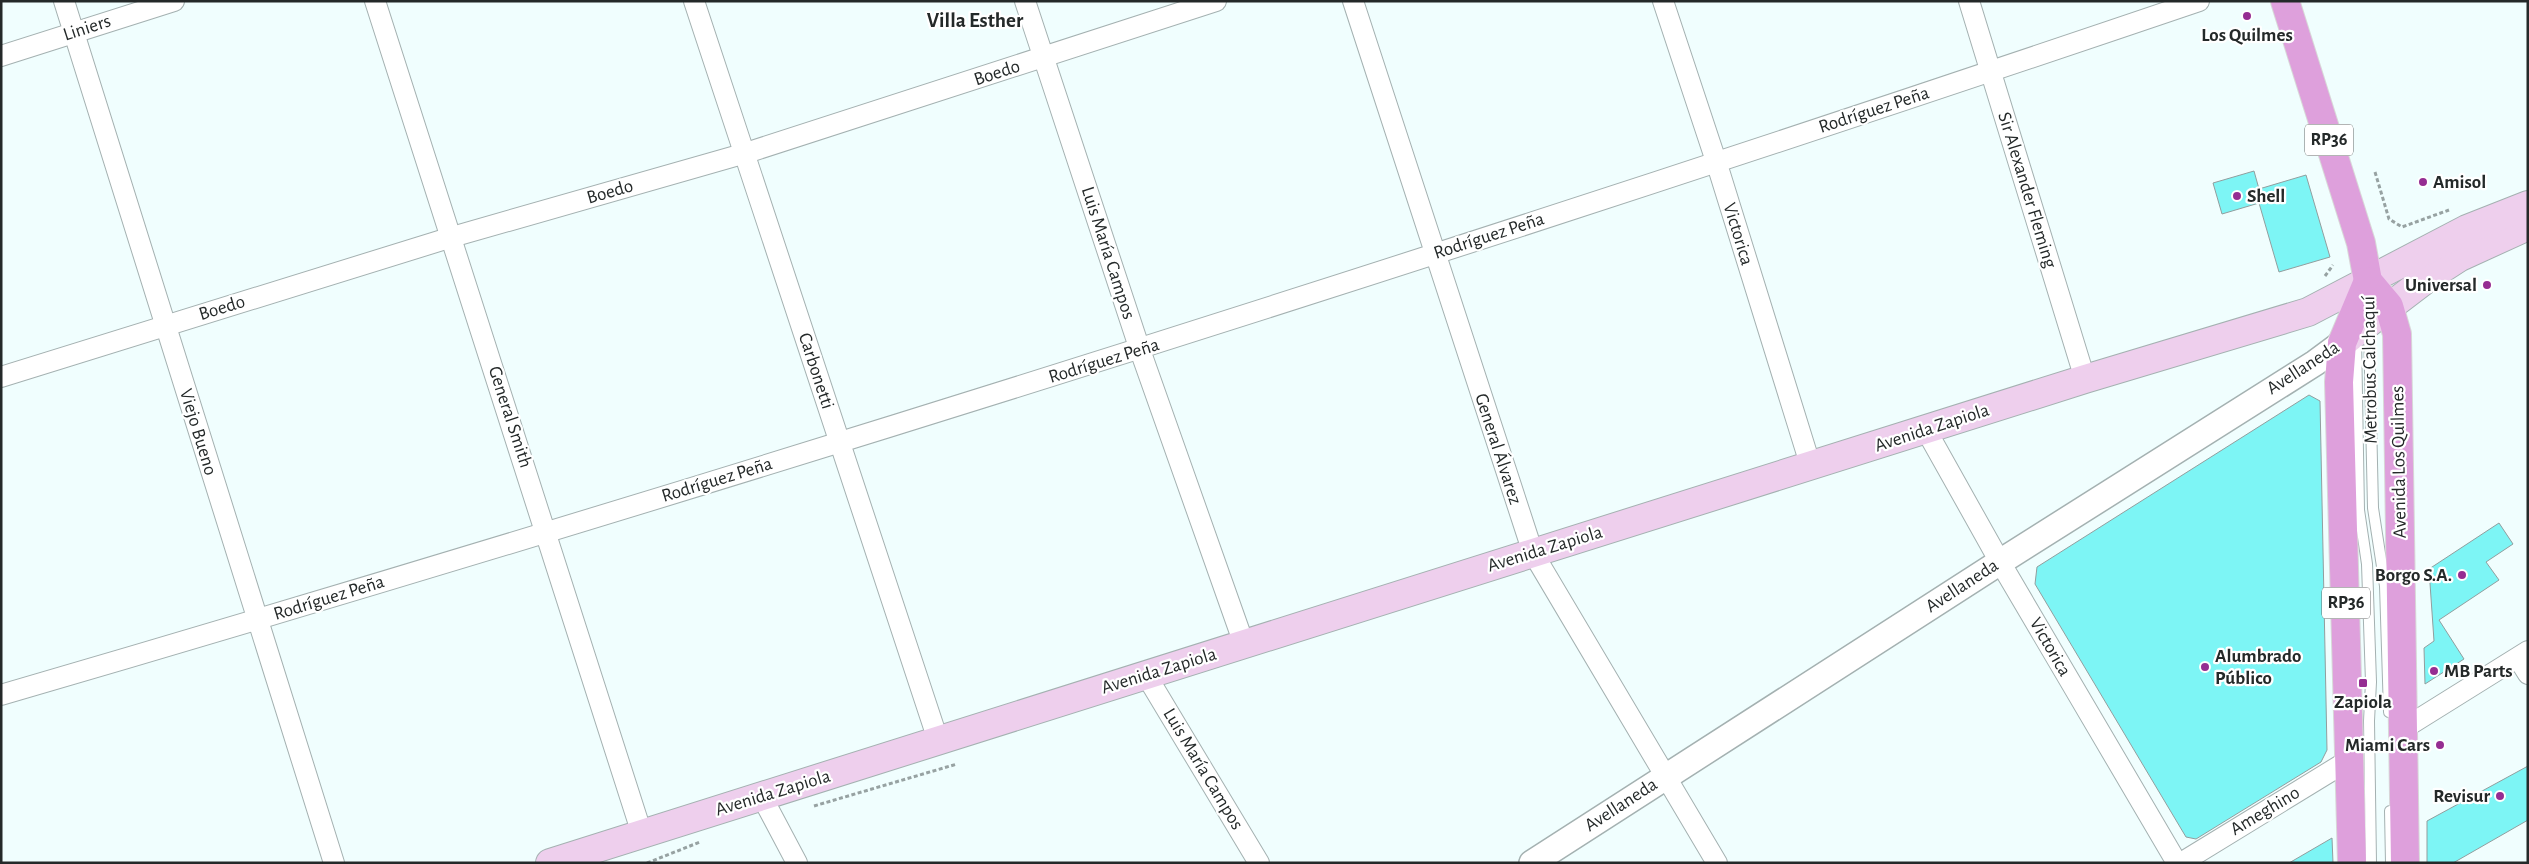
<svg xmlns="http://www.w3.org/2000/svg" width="2529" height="864" font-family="'Alegreya Sans',sans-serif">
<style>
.building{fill:#7df5f5;stroke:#919e9e}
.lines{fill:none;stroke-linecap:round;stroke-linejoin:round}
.service-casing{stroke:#a4b1b1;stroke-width:12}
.minor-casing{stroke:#a4b1b1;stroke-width:22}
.tertiary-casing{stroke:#a4b1b1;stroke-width:28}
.secondary-casing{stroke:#a4b1b1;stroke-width:30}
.primary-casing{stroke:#d8d8d8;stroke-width:30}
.path{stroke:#97a2a2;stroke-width:3;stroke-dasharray:4 2.5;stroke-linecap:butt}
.service{stroke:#fff;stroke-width:10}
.minor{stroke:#fff;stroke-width:20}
.tertiary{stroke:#fff;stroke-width:25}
.secondary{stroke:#eecfed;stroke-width:28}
.primary{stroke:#dea0dc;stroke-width:28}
.poi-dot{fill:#952d92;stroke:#fff;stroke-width:2}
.labels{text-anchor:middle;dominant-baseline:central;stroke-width:4.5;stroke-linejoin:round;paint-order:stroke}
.shield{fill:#fff;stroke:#666969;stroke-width:1}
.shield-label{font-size:18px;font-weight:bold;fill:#242929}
.street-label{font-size:19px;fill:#242929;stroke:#fff}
.poi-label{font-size:19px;font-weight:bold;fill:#242929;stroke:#fff;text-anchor:start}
.quarter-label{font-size:21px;font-weight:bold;fill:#242929;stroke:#fff}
</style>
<rect width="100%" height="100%" fill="#f0fefe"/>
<g class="building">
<path d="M2254 171 2259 189 2306 175 2330 257 2279 272 2259 203 2222 214 2213 183Z"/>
<path d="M2309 395 2320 401 2327 750 2321 762 2196 839 2186 837 2035 584 2037 567Z"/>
<path d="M2499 523 2513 544 2486 562 2499 580 2439 620 2464 659 2425 684 2424 648 2434 641 2429 569Z"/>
<path d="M2528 766V820L2453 863H2427V821Z"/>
<path d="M2332 838 2333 863H2289Z"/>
</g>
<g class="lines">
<g class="service-casing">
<g id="service">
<path d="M2369 327 2373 508 2385 586 2389 712"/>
<path d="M2356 337 2359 510 2367 564 2371 682 2369 721 2371 863"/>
<path d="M2390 811 2391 863"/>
</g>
</g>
<g class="minor-casing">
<g id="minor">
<path d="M64 1 334 863"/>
<path d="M375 1 642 834"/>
<path d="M694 1 938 740"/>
<path d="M1025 1 1140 350 1244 644"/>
<path d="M1353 1 1533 553 1717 863"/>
<path d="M1663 1 1716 161 1811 467"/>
<path d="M1969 1 2085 379"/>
<path d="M1 56 174 1"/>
<path d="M1 377 452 237 746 153 1216 1"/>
<path d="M1926 430 2000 562 2177 863"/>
<path d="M2518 658 2528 674"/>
<path d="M1146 675 1259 863"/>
<path d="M1 695C739 479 1471 248 2199 1"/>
<path d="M2403 729 2528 651"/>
<path d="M762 797 797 863"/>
<path d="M2181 863 2349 760"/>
</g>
</g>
<g class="tertiary-casing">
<path id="tertiary" d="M1532 863 2000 562 2315 363 2342 343"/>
</g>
<g class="secondary-casing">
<g id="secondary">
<path d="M2342 343 2426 279 2460 257 2528 226"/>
<path d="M550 863 2085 379 2308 312 2467 229 2528 205"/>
</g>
</g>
<g class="primary-casing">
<g id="primary">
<path d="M2285 1 2350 208 2361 243 2368 281 2389 306 2397 334 2405 863"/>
<path d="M2352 863 2339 382 2342 343 2368 281"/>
</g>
</g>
<g class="path">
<path d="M2375 172 2389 219 2402 227 2449 210"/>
<path d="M2325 276 2333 265"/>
<path d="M814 806 957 764"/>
<path d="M647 863 700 842"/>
</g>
<use href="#service" class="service"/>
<use href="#minor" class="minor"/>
<use href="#tertiary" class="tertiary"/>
<use href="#secondary" class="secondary"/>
<use href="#primary" class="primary"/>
</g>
<g class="poi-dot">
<circle cx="2247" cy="16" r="5"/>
<circle cx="2423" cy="182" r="5"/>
<circle cx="2237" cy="196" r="5"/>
<circle cx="2487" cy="285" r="5"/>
<circle cx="2462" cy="575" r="5"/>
<circle cx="2205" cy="667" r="5"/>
<circle cx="2434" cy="671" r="5"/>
<rect x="2358" y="678" width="10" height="10" rx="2.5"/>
<circle cx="2440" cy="745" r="5"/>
<circle cx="2500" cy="796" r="5"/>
</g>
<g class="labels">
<g class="shield">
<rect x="2305" y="124.5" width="48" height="31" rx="4"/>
<rect x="2322" y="587.5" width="48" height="31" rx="4"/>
</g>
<g class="shield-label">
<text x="2329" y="140">RP36</text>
<text x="2346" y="603">RP36</text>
</g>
<g class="street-label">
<text transform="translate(87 28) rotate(-18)">Liniers</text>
<text transform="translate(997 73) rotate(-18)">Boedo</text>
<text transform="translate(1874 110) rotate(-18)">Rodríguez Peña</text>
<text transform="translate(2027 190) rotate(73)">Sir Alexander Fleming</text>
<text transform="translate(610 192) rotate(-16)">Boedo</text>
<text transform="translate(1738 234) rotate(73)">Victorica</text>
<text transform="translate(1489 236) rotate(-18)">Rodríguez Peña</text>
<text transform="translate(1108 253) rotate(72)">Luis María Campos</text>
<text transform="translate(222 308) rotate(-17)">Boedo</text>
<text transform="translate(1104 361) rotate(-17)">Rodríguez Peña</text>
<text transform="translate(2303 368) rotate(-33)">Avellaneda</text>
<text transform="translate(2370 370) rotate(-91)">Metrobus Calchaquí</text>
<text transform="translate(816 371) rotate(72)">Carbonetti</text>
<text transform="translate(510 417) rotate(72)">General Smith</text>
<text transform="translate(1932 428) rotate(-18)">Avenida Zapiola</text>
<text transform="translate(198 432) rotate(73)">Viejo Bueno</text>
<text transform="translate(1498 449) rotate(72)">General Álvarez</text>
<text transform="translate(2399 462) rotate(-91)">Avenida Los Quilmes</text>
<text transform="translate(717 480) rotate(-17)">Rodríguez Peña</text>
<text transform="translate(1545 549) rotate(-17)">Avenida Zapiola</text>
<text transform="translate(1962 586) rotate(-33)">Avellaneda</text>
<text transform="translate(329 598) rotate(-17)">Rodríguez Peña</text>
<text transform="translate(2050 647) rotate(60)">Victorica</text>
<text transform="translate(1159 671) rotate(-17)">Avenida Zapiola</text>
<text transform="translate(1203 769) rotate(59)">Luis María Campos</text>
<text transform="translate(773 793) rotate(-17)">Avenida Zapiola</text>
<text transform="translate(1621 805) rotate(-33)">Avellaneda</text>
<text transform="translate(2265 811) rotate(-31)">Ameghino</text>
</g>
<g class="poi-label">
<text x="2247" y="35" text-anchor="middle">Los Quilmes</text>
<text x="2433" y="182">Amisol</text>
<text x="2247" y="196">Shell</text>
<text x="2477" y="285" text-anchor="end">Universal</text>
<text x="2452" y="575" text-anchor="end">Borgo S.A.</text>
<text x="2215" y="656">Alumbrado<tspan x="2215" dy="22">Público</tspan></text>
<text x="2444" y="671">MB Parts</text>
<text x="2363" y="702" text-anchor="middle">Zapiola</text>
<text x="2430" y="745" text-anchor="end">Miami Cars</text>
<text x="2490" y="796" text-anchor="end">Revisur</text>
</g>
<g class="quarter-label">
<text x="975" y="20">Villa Esther</text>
</g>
</g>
<rect width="2529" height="864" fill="none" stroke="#242929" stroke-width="5"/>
</svg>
